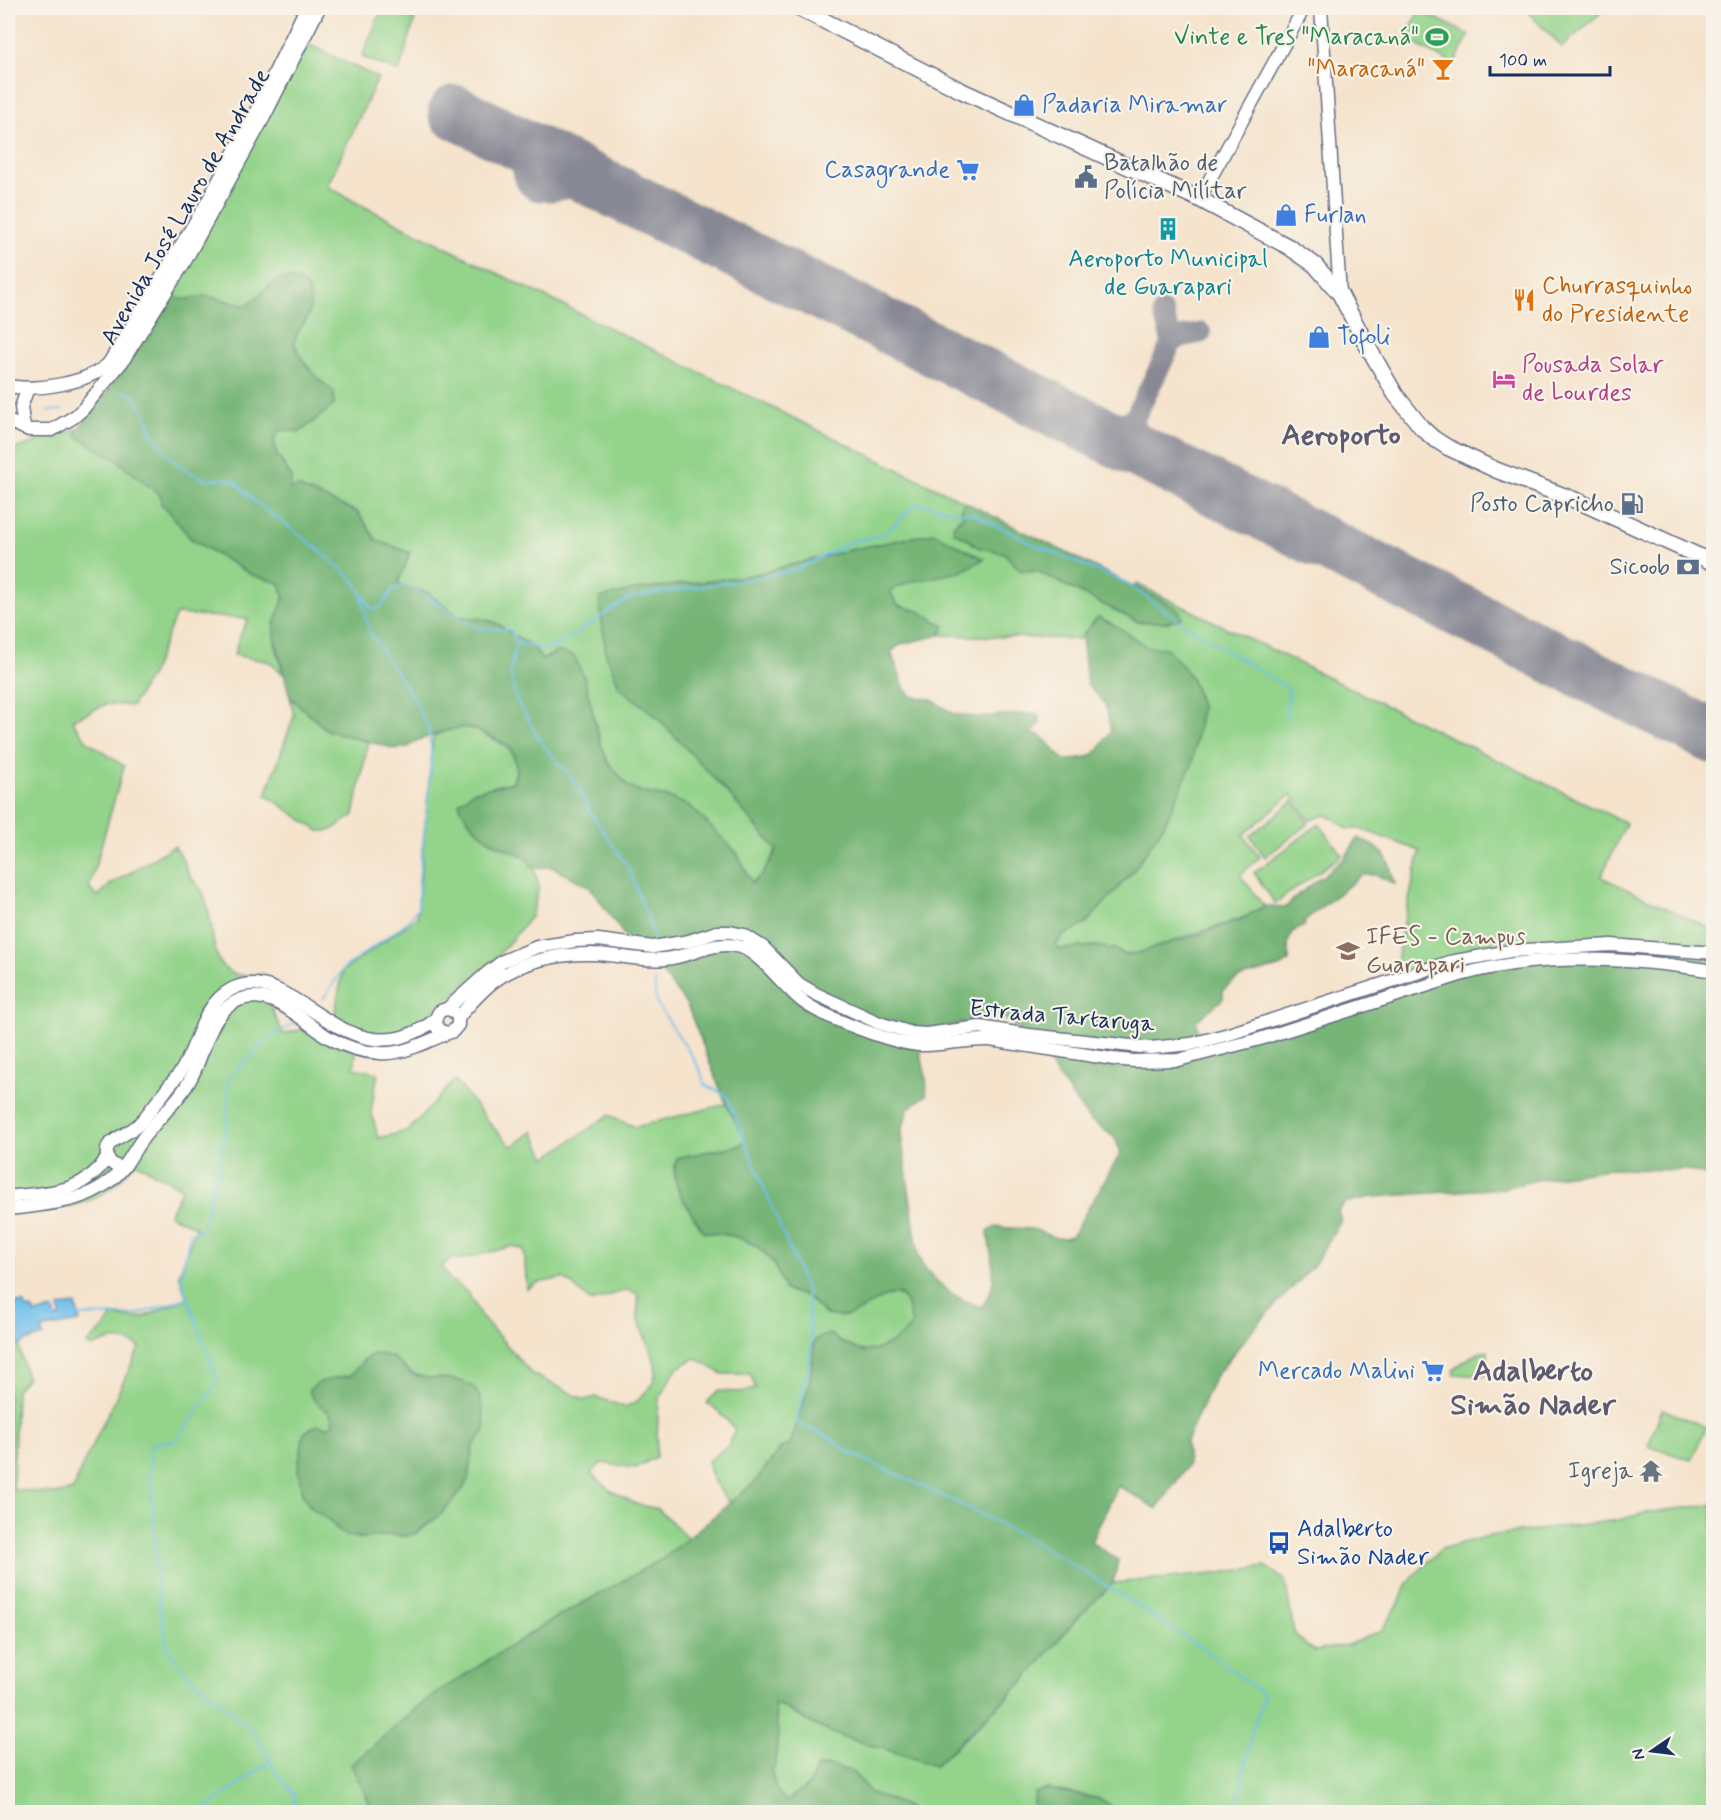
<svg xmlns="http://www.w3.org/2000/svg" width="1721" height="1820" font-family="Mynerve,sans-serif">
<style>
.green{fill:#93d38a;stroke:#578174;stroke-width:1.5;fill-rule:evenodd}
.forest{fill:#76b576;stroke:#48726a;stroke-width:1.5;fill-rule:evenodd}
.water{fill:#6fc0eb;stroke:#4578a4;stroke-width:1.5}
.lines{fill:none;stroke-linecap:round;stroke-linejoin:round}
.stream{stroke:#6fc0eb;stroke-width:2}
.taxiway{stroke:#888995;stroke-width:21}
.runway{stroke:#888995;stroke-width:54}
.minor-casing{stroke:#676e84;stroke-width:15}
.major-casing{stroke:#676e84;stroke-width:18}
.minor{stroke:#fff;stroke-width:12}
.major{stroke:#fff;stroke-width:15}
.labels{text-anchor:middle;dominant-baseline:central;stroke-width:4.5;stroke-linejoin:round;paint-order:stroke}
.leisure-label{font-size:24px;fill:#27864d;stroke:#f7f3e8;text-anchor:end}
.food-label{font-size:24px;fill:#c56008;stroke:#f7f3e8;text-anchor:end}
.shop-label{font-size:24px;fill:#366cbe;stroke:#f7f3e8;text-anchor:start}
.service-label{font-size:24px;fill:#4e5e75;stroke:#f7f3e8;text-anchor:end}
.street-label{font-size:24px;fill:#1b2f5e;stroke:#f7f3e8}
.culture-label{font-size:24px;fill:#0d838f;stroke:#f7f3e8}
.hotel-label{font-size:24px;fill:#b23c85;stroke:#f7f3e8;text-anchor:start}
.education-label{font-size:24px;fill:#785e54;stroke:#f7f3e8;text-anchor:start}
.worship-label{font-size:24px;fill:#5b616d;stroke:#f7f3e8;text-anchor:end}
.transit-label{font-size:24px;fill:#164399;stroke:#f7f3e8;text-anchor:start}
.district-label{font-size:30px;font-weight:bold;fill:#5e5a70;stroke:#f7f3e8}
</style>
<rect width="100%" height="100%" fill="#f7f3e8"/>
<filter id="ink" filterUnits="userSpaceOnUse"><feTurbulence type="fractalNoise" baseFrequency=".0167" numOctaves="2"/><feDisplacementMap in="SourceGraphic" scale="12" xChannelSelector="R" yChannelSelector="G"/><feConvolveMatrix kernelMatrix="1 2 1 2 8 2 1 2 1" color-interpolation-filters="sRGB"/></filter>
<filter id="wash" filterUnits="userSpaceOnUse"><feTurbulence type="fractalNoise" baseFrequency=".008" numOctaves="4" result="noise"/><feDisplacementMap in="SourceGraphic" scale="24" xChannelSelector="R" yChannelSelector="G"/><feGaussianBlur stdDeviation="1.35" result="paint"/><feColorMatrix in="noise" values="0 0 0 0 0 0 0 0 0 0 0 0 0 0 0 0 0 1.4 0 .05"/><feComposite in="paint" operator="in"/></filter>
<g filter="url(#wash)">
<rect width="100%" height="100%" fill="#f5e3cc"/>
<g class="green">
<path d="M382 8H393L415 19 399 72 362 57Z"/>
<path d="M1524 8H1606L1562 47Z"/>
<path d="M1420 10 1469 35 1454 64 1405 39Z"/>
<path d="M304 42 378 78 327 186 357 203 501 275 965 502 961 508 963 516 958 520 968 539 973 544 1004 553 1031 572 1037 571 1138 622H1169L1175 607 1135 588 1137 584 1626 823 1601 877 1713 930V951L1395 981 1400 940 1420 851 1361 829H1348L1333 818 1325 815 1310 820 1291 794 1243 835 1260 857 1240 875 1264 906 1251 915 1139 953 1125 955 1114 949 1096 946 1059 949 1056 945 1062 936 1086 924 1134 870 1164 825 1192 763 1201 707 1147 647 1118 627 1098 617 1082 635V639L940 635 944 626 918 611 898 605 890 591 909 582 930 576 934 533 850 550 748 576 635 590 620 688 656 716 726 791 777 850 762 875 752 883 737 853 667 797 646 793 628 787 608 762 600 742 584 677 558 651 542 660 535 649 496 623 484 619 459 617 428 593 397 584 410 553 376 540 358 512 290 489 285 466 277 455 274 440 278 431 287 430 300 432 334 405V392C316 378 302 364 294 342L297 332 307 319 270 285 256 299 245 306C233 303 219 297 206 297 188 295 186 306 168 293Z"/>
<path d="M78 429 77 436 117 460 161 496V504L168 510 191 539 252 575 280 583C288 607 278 605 274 625 272 640 280 659 283 674L270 662 234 655 239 638 248 619 176 614 152 673 132 706 106 704 72 720 86 740 124 766 89 888 97 897 111 884 174 846C177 851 182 856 184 862 186 866 187 871 189 875 193 881 200 886 203 893 221 932 199 985 263 974L266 996 283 1034C301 1030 311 1028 321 1013L334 1017 343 971 417 917 433 736C444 733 453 727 465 727 473 728 480 733 487 736 510 746 521 756 513 782L472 792 495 844 523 855 534 868 539 887 531 917 489 966 410 1031 394 1035 359 1031 354 1068 378 1073 371 1110 378 1138 408 1131 455 1080 491 1125 512 1147 533 1131 546 1158 609 1115 635 1127 726 1104 746 1140 740 1145 677 1158C667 1186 690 1209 704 1232 730 1234 754 1238 771 1260 777 1268 781 1281 785 1290L806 1296 826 1315C833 1315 843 1317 850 1315 867 1310 881 1294 898 1294 908 1300 909 1313 912 1323 905 1337 879 1353 863 1351 851 1349 839 1340 829 1334L813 1344C818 1374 799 1416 790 1445L781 1448 755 1482 729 1503 713 1480 708 1461 729 1445 735 1429 719 1412 707 1403 717 1391 740 1392 756 1389 750 1374H722L696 1358 677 1368 659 1398 656 1457 635 1468 602 1463 591 1473 611 1491 636 1504 658 1509 688 1538 664 1558 547 1623 454 1682 419 1706 352 1765 374 1812H8V1338H10L13 1343 19 1346 27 1378 16 1390 13 1489 55 1494 73 1490 82 1467 140 1347C118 1336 114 1338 91 1347L87 1344 104 1328 112 1316 137 1318 146 1316 187 1298 179 1275 196 1227 169 1215 182 1188 135 1162C129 1169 124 1177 117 1183 85 1211 47 1210 8 1214V451ZM513 1246 524 1250 527 1289 537 1283 563 1278C574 1284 581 1294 591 1302L626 1290 638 1294V1320L654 1359 656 1371 653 1384 636 1402 625 1407 596 1397 585 1400 532 1374 481 1316 468 1293 449 1278 442 1267 451 1258 463 1259ZM373 1354 389 1356 412 1373 425 1378 450 1379 474 1387 485 1430 473 1446 468 1479 463 1489 440 1515 417 1533 405 1536 391 1535 366 1538H358L340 1532 329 1520 311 1508 302 1494 298 1468 304 1432 328 1427 333 1424C332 1415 329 1412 322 1407L319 1383 338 1377 350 1376 365 1359Z"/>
<path d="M290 697 327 730 368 742 354 815 330 831H319L266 795 294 716Z"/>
<path d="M1293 801 1309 823 1265 857 1250 836Z"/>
<path d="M1319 824 1342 855 1275 903 1254 873Z"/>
<path d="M1488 1350V1371L1485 1376 1454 1374 1453 1370C1464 1361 1474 1353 1488 1350Z"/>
<path d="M1662 1409 1706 1427 1691 1460 1648 1446Z"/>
<path d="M1713 1504V1812H1118L1101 1799 1048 1789 1034 1793 1032 1812H914L901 1804 869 1792 862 1782 817 1767 810 1784 786 1801 776 1789 771 1770 775 1766 778 1733 773 1703C791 1710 806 1722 823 1729 859 1745 898 1750 934 1766L972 1732 1025 1680 1077 1618 1113 1583 1214 1574 1265 1566 1285 1580 1294 1633 1307 1646 1315 1651 1348 1645 1382 1630 1398 1605 1409 1581 1441 1549 1488 1536 1618 1520 1645 1513Z"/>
</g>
<g class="forest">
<path d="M281 278C293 279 305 280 309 293 316 315 300 323 294 342 302 364 316 378 334 392V405L300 432 287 430 279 431 274 440 277 455 292 478 290 489 298 487 358 512 376 540 410 553 398 584 428 593 459 617 484 619 496 623 535 649 542 660 558 651 574 656 584 677 600 742 608 762 629 787 646 793 667 797 690 806 737 853 752 883 762 875 777 850 726 791 656 716 620 688 606 654 599 598 635 590 748 576 850 550 934 533 984 559 960 572 909 582 890 591 898 605 918 611 945 626 940 635 901 644 891 652 905 690 913 697 930 699 954 714 977 717 1036 713 1039 716 1040 722 1032 734 1041 736 1064 760C1094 759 1096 756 1111 730L1105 704 1087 684 1082 636 1098 617 1118 627 1147 647 1166 648C1186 667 1195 680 1201 707L1192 764 1164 825 1134 870 1086 924 1062 936 1056 945 1059 949 1096 946 1114 949 1125 955 1139 953 1240 920 1264 906 1286 907 1297 896 1344 859 1358 838C1385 850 1388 854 1395 884L1377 875H1362L1304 921 1305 925 1292 932 1288 943 1289 961 1282 966 1238 978 1223 990V999L1196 1021 1199 1037 1410 977 1541 943 1713 951V1177L1687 1170 1607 1169 1536 1180 1504 1188 1373 1197 1347 1202 1338 1210 1341 1221 1313 1266 1253 1329 1214 1378 1186 1442 1188 1465 1157 1509 1118 1486 1091 1542 1118 1560 1113 1583 1077 1618 1025 1680 934 1766C898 1750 859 1745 823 1729 806 1722 792 1709 774 1703L778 1733 775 1766 771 1770 776 1789 786 1801 810 1784 817 1767 830 1766 851 1771 862 1782 869 1792 901 1804 914 1812H374L351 1765 419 1706 454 1682 547 1623 664 1558 755 1482 781 1448 790 1445 809 1385 815 1339 829 1334C839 1340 851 1349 863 1351 879 1353 905 1337 912 1323 909 1313 908 1300 898 1294 875 1294 856 1324 829 1315 821 1313 815 1302 808 1297 801 1294 792 1293 785 1290 781 1281 777 1268 771 1260 754 1238 730 1234 704 1232 690 1209 667 1186 677 1158L740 1145 745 1140 726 1104 687 1005 661 971 631 945 590 887 552 867 534 868C520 851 516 854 498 845 483 838 464 819 459 803L472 792 513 782 517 772 514 756 511 749 502 742 469 727 448 730 418 740 408 747 396 749 327 730 290 697 275 638 274 625 284 597 280 583 252 575 191 539 168 510 161 504V496L117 460 76 436 78 429 129 363 168 293C188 307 192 293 211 297 222 300 234 303 245 306 258 297 268 286 281 278ZM1000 1015 1017 1028 1044 1053 1052 1068 1088 1118 1115 1138 1121 1153 1072 1236C1052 1243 1048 1231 1030 1229 1018 1227 1008 1230 997 1226L988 1232C990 1261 1002 1279 982 1307 957 1301 932 1281 919 1259L901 1134 908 1109 926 1095C928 1080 924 1069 921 1055 920 1047 920 1038 920 1030L941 1028Z"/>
<path d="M965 502 1175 607 1181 613 1182 618 1169 622H1138L1037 571 1020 570 1004 553 977 547 968 539 954 532 953 526 963 516 961 508Z"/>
<path d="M373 1354C398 1354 396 1364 413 1374 421 1378 428 1378 436 1378 480 1379 481 1392 485 1430L473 1446 468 1479 463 1489 440 1515 416 1533 405 1536 391 1535 365 1538 347 1536 340 1532 329 1520 311 1508 302 1494 298 1468 304 1432 318 1425 328 1427 333 1424C332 1406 313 1408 309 1390 320 1378 335 1379 350 1376L365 1359Z"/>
<path d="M1048 1789 1101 1799 1118 1812H1032L1034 1793Z"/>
</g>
<path class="water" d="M8 1291 13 1303H24L25 1307 33 1310 35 1314 53 1309 56 1318 61 1316 59 1307 76 1305 80 1322 45 1328 41 1330 43 1336 27 1341 19 1346 13 1344 10 1338H8Z"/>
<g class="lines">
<g class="stream">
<path d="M120 392 126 391 135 397 146 415 152 433 170 457 186 470 206 480 223 478 235 481 254 501 312 544 353 579 372 610C384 608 386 599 392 590L403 586C427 591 451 616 474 626 486 631 498 627 511 630L517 641 510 672 516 699 543 745 575 782 589 810 628 867 651 926 654 940"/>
<path d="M48 411 63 410"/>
<path d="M517 641C525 644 535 649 544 649 564 648 610 607 633 597L762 577 798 569 850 542 885 534 913 506 921 503 952 511 972 513 1031 543 1127 583 1182 623 1286 687 1289 690 1286 718"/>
<path d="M655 981V993L657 1004 690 1053 700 1070 705 1085 726 1095 806 1289 812 1345 797 1423 831 1438 845 1450C904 1479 966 1504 1023 1536 1092 1574 1156 1618 1221 1661"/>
<path d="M323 999 344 968 400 928 408 921 418 908 419 879 431 770V746L427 725 412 695 369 632 360 590"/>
<path d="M298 1020 265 1042 230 1076 228 1081 227 1129 203 1226 201 1230 190 1233 181 1279 217 1379V1384L178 1438 171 1442 153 1443 149 1450 159 1607 169 1652 194 1681 216 1698 254 1732 277 1774 294 1794 296 1805 299 1812"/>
<path d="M76 1316 135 1315 187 1298"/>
<path d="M1223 1663 1264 1695 1252 1732 1236 1812"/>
<path d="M198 1812 207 1808 270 1761"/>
</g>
<g class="taxiway">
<path d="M525 147C521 157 521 164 524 175 531 205 566 185 585 186 598 186 610 191 622 195"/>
<path d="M1172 342 1186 336 1201 333"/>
<path d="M1134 419C1138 439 1147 451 1163 464"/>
<path d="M1081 423 1109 427 1134 419 1172 342 1163 312"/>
</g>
<path class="runway" d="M455 112 1714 737"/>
</g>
</g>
<g filter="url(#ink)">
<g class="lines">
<g class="minor-casing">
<g id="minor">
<path d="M1321 8 1340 294"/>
<path d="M1199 199 1304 8"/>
<path d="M8 386C36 391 88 384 109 363L205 206 256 111 306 8"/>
<path d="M8 421 29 430H52L74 417 83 409 122 362 184 263 263 119 319 8"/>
<path d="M24 428 21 407 28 388"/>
<path d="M447 1009 487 973 503 961 537 947 575 941 598 940 653 947 689 941 717 932H730L744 935 763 947 799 984 816 994 879 1023 912 1033 926 1034 980 1027 1029 1035 1150 1048 1191 1044 1229 1034 1450 962 1510 951 1611 945 1714 953"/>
<path d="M458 1018C469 1005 480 992 493 982 521 961 559 953 593 954 617 954 641 962 665 959 691 957 714 939 741 947 761 954 784 987 802 1001 823 1017 896 1045 921 1045 944 1045 966 1039 990 1040L1113 1059 1134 1061 1178 1060 1260 1039 1460 975C1540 952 1631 958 1714 971"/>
<path d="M123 1167C111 1167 104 1158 108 1146 116 1137 129 1133 138 1125 148 1115 155 1103 164 1093 169 1085 176 1079 181 1071 198 1046 201 1006 230 990 293 955 346 1088 435 1020"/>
<path d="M8 1197C48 1192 82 1195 107 1158"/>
<path d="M8 1209C50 1204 95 1203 124 1167 132 1156 138 1143 147 1133 162 1114 182 1097 192 1076 205 1052 210 1011 239 1000 272 987 302 1021 328 1037 343 1046 362 1052 380 1053 405 1055 431 1039 453 1031L458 1025V1018C454 1009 447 1007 439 1012L435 1020 438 1029 446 1033"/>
</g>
</g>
<g class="major-casing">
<path id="major" d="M799 8 962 91 1199 199 1289 247 1315 265 1340 294 1364 340 1395 394 1422 428 1433 438 1447 447 1496 470 1580 502 1714 563"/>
</g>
<use href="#minor" class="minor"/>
<use href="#major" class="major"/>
</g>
</g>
<defs>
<g id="stadium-bare" transform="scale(1.8)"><path d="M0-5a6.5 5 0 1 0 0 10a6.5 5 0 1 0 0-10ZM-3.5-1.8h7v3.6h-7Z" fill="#2e9e5b" stroke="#f7f3e8" stroke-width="2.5" paint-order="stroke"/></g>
<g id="bar-bare" transform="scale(1.8)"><path d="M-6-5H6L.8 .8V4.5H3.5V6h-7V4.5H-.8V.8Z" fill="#e8710a" stroke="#f7f3e8" stroke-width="2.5" paint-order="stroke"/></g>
<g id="shop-bare" transform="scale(1.8)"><path d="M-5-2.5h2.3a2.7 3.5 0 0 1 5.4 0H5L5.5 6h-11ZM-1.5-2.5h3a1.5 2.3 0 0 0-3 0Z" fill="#3f7fe0" stroke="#f7f3e8" stroke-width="2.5" paint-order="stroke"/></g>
<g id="supermarket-bare" transform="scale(1.8)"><path d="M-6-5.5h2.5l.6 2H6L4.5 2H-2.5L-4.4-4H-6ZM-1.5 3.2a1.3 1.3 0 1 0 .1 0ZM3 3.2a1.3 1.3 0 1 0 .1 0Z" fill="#3f7fe0" stroke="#f7f3e8" stroke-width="2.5" paint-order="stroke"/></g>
<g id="civic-bare" transform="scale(1.8)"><path d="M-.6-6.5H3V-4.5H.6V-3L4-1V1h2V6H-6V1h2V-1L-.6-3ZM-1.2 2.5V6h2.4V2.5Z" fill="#5c6f8a" stroke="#f7f3e8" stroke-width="2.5" paint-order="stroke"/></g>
<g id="building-bare" transform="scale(1.8)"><path d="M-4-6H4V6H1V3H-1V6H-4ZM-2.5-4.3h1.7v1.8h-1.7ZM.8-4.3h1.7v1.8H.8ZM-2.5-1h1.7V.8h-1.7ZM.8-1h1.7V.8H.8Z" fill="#0f9aa8" stroke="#f7f3e8" stroke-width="2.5" paint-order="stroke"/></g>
<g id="restaurant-bare" transform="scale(1.8)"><path d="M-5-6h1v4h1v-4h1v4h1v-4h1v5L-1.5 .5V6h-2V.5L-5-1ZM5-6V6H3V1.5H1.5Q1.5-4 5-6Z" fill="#e8710a" stroke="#f7f3e8" stroke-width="2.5" paint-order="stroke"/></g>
<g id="hotel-bare" transform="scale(1.8)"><path d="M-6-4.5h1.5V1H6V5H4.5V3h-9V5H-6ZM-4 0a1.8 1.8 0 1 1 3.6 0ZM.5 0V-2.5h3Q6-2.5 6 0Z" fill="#d1479c" stroke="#f7f3e8" stroke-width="2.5" paint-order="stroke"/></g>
<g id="fuel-bare" transform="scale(1.8)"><path d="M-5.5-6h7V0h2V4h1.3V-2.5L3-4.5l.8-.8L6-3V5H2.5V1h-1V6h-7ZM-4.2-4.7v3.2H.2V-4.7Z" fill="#5c6f8a" stroke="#f7f3e8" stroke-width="2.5" paint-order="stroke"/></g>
<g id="bank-bare" transform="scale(1.8)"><path d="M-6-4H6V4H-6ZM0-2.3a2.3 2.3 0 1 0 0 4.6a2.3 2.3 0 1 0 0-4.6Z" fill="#5c6f8a" stroke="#f7f3e8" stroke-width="2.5" paint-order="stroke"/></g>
<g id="university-bare" transform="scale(1.8)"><path d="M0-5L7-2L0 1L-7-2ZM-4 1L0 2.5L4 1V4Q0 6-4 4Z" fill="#8d6e63" stroke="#f7f3e8" stroke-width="2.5" paint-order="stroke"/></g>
<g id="temple-bare" transform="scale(1.8)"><path d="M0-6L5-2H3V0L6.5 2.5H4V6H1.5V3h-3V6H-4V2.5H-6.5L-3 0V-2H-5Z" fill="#6b7280" stroke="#f7f3e8" stroke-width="2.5" paint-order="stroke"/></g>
<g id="bus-bare" transform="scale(1.8)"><path d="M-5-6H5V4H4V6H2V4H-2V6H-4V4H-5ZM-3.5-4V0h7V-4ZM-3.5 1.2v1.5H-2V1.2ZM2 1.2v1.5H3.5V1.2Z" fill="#1a4fb4" stroke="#f7f3e8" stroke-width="2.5" paint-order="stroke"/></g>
</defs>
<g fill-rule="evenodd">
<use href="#stadium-bare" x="1437" y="37"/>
<use href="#bar-bare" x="1443" y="69"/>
<use href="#shop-bare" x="1024" y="105"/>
<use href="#supermarket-bare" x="968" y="170"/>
<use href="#civic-bare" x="1086" y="177"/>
<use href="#shop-bare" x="1286" y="215"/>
<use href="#building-bare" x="1168" y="229"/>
<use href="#restaurant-bare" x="1524" y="300"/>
<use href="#shop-bare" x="1319" y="337"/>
<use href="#hotel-bare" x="1504" y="379"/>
<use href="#fuel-bare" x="1632" y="504"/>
<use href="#bank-bare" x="1688" y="567"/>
<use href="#university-bare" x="1348" y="951"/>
<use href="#supermarket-bare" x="1433" y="1371"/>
<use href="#temple-bare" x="1651" y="1471"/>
<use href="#bus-bare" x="1279" y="1543"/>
</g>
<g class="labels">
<g class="leisure-label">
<text x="1419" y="37">Vinte e Tres "Maracaná"</text>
</g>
<g class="food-label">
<text x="1425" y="69">"Maracaná"</text>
<text x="1542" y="286" text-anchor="start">Churrasquinho<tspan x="1542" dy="28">do Presidente</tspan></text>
</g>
<g class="shop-label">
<text x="1042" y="105">Padaria Miramar</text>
<text x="950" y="170" text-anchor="end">Casagrande</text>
<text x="1304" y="215">Furlan</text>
<text x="1337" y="337">Tofoli</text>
<text x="1415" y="1371" text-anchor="end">Mercado Malini</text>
</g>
<g class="service-label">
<text x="1104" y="163" text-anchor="start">Batalhão de<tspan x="1104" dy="28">Polícia Milítar</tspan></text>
<text x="1614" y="504">Posto Capricho</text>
<text x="1670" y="567">Sicoob</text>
</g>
<g class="street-label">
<text transform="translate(186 207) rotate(-60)">Avenida José Lauro de Andrade</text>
<text transform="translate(1062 1017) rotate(5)">Estrada Tartaruga</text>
</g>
<g class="culture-label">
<text x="1168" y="259">Aeroporto Municipal<tspan x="1168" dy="28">de Guarapari</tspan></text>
</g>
<g class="hotel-label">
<text x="1522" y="365">Pousada Solar<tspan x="1522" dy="28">de Lourdes</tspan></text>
</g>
<g class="education-label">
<text x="1366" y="937">IFES - Campus<tspan x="1366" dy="28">Guarapari</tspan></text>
</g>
<g class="worship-label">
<text x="1633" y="1471">Igreja</text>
</g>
<g class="transit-label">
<text x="1297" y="1529">Adalberto<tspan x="1297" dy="28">Simão Nader</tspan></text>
</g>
<g class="district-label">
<text x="1341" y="435">Aeroporto</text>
<text x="1533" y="1371">Adalberto<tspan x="1533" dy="34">Simão Nader</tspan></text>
</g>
</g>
<rect width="1721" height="1820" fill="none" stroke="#f7f3e8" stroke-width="30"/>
<g transform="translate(1652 1751) rotate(256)" stroke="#f7f3e8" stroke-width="4.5" paint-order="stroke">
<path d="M0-4.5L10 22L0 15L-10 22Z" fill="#1b2f5e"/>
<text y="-9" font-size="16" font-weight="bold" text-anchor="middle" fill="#1b2f5e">N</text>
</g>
<path d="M1490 66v9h120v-9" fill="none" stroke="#1b2f5e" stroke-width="3"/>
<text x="1499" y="66" font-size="18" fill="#1b2f5e" stroke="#f7f3e8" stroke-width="4.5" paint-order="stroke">100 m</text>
</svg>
